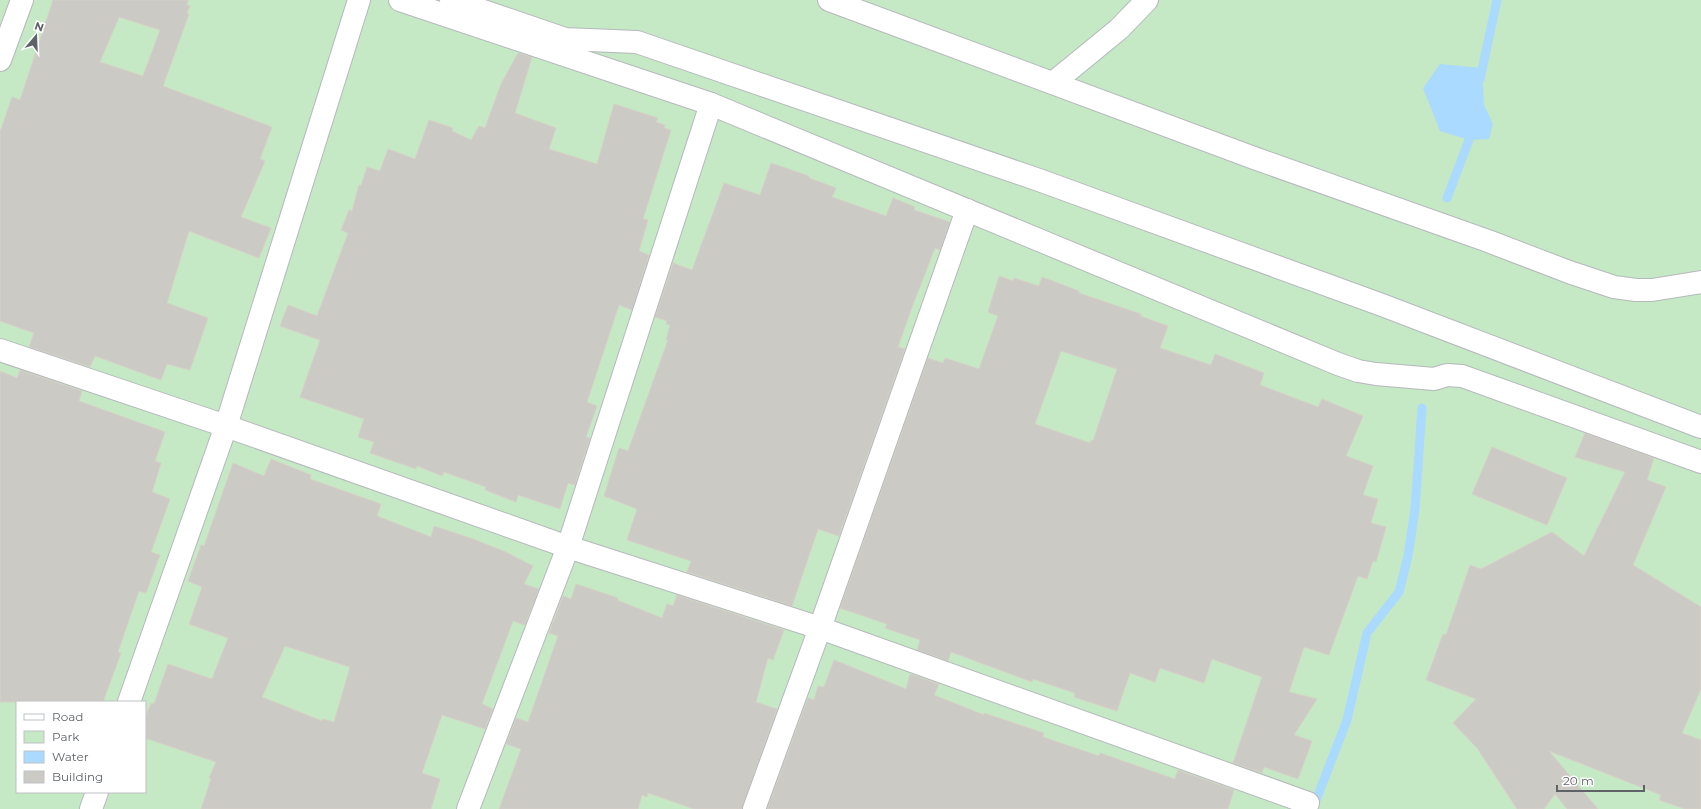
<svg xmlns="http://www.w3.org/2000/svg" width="1701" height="809" font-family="Montserrat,sans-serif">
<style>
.green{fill:#c5e8c5;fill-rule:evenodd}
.water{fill:#aadaff}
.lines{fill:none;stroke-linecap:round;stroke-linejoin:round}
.stream{stroke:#aadaff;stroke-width:9}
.building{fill:#cccac5;stroke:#d6d1c6;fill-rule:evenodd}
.minor-casing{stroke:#b5b8bc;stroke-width:24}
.minor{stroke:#fff;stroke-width:22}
</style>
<rect width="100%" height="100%" fill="#f1efe8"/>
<path class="green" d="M0 0H1701V809H0ZM17 702H145V792H17Z"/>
<path class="water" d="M1440 64 1482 68 1484 105 1493 124 1489 139 1469 140 1440 131 1423 88Z"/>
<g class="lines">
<g class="stream">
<path d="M1480 79 1497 0"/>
<path d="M1447 198 1469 140 1471 129"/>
<path d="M1313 808 1347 720 1367 633 1399 592 1408 556 1415 509 1422 408"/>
</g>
</g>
<g class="building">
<path d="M53 0H188L187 5 190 6 187 13 189 14 163 86 272 127 260 159 265 161 241 217 271 228 259 258 189 231 167 303 208 318 190 370 167 364 161 380 95 356 90 367 29 347 34 333 0 321V132L12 97 20 100ZM119 17 160 30 143 76 100 62Z"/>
<path d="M518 53 532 57 515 113 556 128 549 149 597 164 614 104 658 118 656 122 665 125 664 128 671 130 643 219 648 220 639 251 649 255 632 310 619 305 587 402 597 406 586 437 590 438 575 485 568 483 560 509 518 495 516 502 485 490 486 487 444 472 442 476 417 466 416 469 370 453 374 442 358 437 364 419 300 397 320 340 280 326 288 305 317 316 348 233 341 230 349 210 352 211 359 185 361 186 367 167 380 171 388 149 415 159 429 120 453 128 452 131 471 140 479 126 485 128 501 84Z"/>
<path d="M771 163 809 176V178L836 188 832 197 886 216 893 198 915 207 914 210 950 222 940 250 935 248 911 310 898 347 905 349 839 536 818 529 792 606 687 572 691 561 627 540 637 509 604 496 619 448 628 451 668 340H666L670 325 666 324 667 321 655 317 673 263 692 270 724 183 760 195Z"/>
<path d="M999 276 1013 281 1014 278 1039 286 1042 277 1079 291V293L1141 314 1140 316 1168 326 1160 348 1211 365 1215 354 1264 373 1260 385 1318 407 1322 399 1363 416 1346 456 1373 466 1363 495 1378 499 1371 523 1386 527 1376 562 1373 561 1367 579 1358 576 1329 655 1304 647 1289 692 1317 699 1294 735 1312 741 1298 779 1264 767 1262 773 1233 763 1262 677 1212 659 1204 683 1160 668 1155 682 1130 673 1117 711 1074 697 1075 693 1033 679 1032 682 951 652 948 661 917 650 920 640 885 628 887 624 840 608 928 358 943 363 945 358 979 369 998 316 988 312ZM1061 351 1117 369 1093 441 1091 440 1090 443 1035 424Z"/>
<path d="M20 370 82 391 79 401 165 432 155 461 161 463 152 492 170 499 151 552 160 555 146 593 139 591 118 652 121 653 103 702H0V371L17 378Z"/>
<path d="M1585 433 1654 458 1647 480 1666 487 1633 565 1701 607V689L1682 733 1701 740V809H1685L1659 800 1661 795 1549 751 1598 809H1567L1555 794 1544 809H1517L1477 748 1453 723 1476 699 1426 680 1443 634 1446 635 1470 565 1481 569 1552 532 1584 556 1625 472 1575 457Z"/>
<path d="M1492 447 1567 478 1547 525 1472 494Z"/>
<path d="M271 459 311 475 310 479 381 504 377 516 431 537 434 526 473 539 506 552 533 566 524 584 539 589 525 625 513 621 482 704 493 709 485 729 442 715 422 773 440 779 431 809H201L211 779 209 778 216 762 145 738V718L151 703 154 704 168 664 212 679 228 638 189 624 202 587 188 581 201 545 204 546 233 463 264 476ZM285 646 350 667 334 722 323 719 322 721 262 697Z"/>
<path d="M576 584 618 598 617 600 662 618 667 604 673 606 677 595 784 630 773 660 768 658 756 702 777 709 742 809H694L648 793 647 797 642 795 638 809H499L521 749 506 744 516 718 528 722 558 636 549 633 563 596 571 599Z"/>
<path d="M834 660 906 689 910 674 939 684 934 695 984 715V713L1044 733 1043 737 1099 756 1100 753 1175 779 1178 770 1234 790 1228 809H767L808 698 814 700 818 686 824 687Z"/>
</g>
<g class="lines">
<g class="minor-casing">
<g id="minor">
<path d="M400 0 711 104 1338 364 1358 371 1376 374 1434 379 1447 375 1462 376 1701 462"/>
<path d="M451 0 565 39 637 42 1039 180 1382 305 1701 427"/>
<path d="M829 0 1254 158 1488 241 1569 272 1614 287 1636 290H1652L1701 282"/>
<path d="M0 60 22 0"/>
<path d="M1053 83 1119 29 1147 0"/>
<path d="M0 350 226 426 568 547 820 628 1308 803"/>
<path d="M129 702 226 426 359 0"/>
<path d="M91 809 97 792"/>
<path d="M468 809 568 547 711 104"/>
<path d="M754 809 820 628 967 210"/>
</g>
</g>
<use href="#minor" class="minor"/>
</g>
<rect x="16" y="701" width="130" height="92" fill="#ffffff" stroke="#bfc1c3"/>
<rect x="24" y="714" width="20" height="6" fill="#ffffff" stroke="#bfc1c3"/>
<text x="52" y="721" font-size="12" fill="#5f6368">Road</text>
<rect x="24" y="731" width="20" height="12" fill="#c5e8c5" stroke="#bfc1c3"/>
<text x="52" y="741" font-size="12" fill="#5f6368">Park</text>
<rect x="24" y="751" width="20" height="12" fill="#aadaff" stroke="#bfc1c3"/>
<text x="52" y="761" font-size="12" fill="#5f6368">Water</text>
<rect x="24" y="771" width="20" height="12" fill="#cccac5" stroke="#bfc1c3"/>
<text x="52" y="781" font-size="12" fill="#5f6368">Building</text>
<g transform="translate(36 36) rotate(19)" stroke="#ffffff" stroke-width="3" paint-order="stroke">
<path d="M0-3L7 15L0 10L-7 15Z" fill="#5f6368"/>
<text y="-6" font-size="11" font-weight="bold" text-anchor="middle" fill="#5f6368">N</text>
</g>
<path d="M1557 785v6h87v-6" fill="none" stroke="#5f6368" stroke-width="2"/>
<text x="1563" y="785" font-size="12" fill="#5f6368" stroke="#ffffff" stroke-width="3" paint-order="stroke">20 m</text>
</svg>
